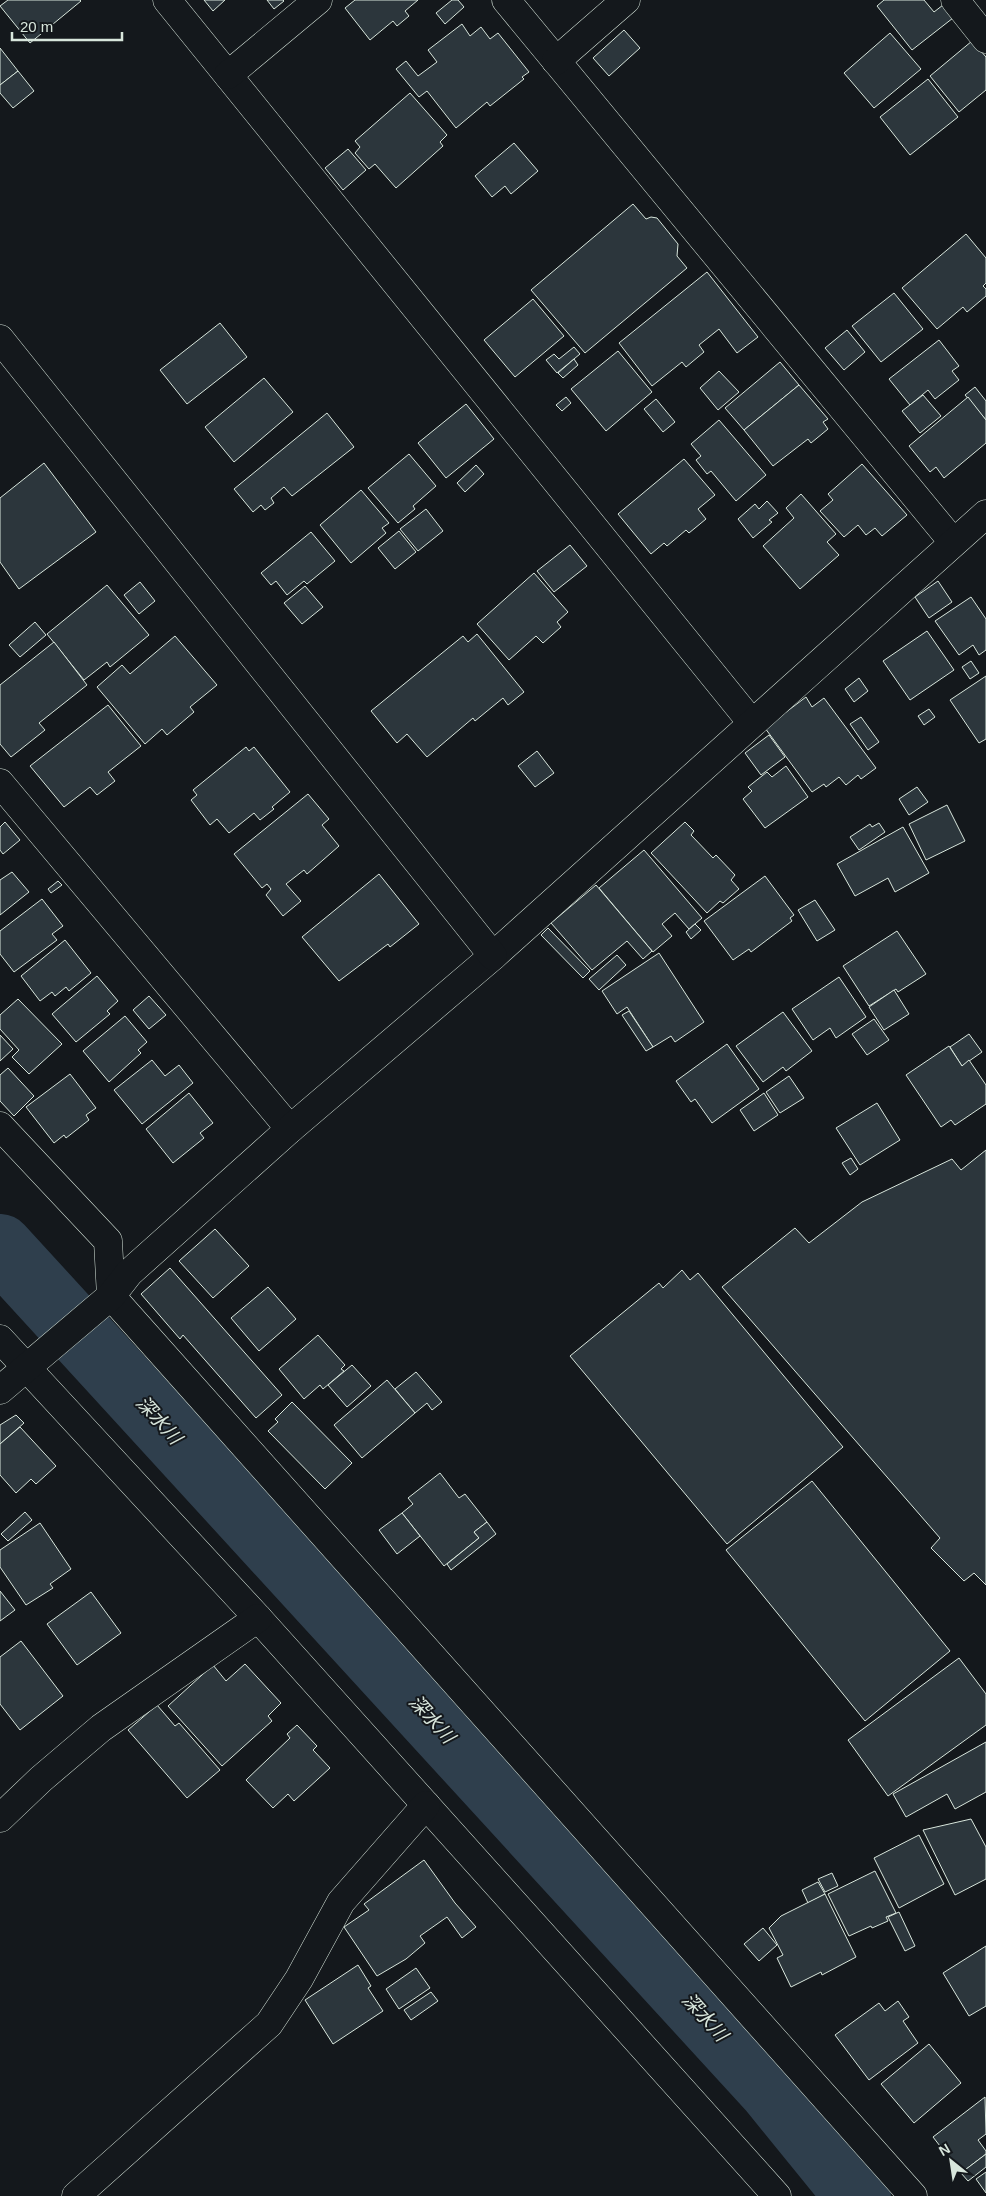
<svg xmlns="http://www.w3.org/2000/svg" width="986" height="2196" font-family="Helvetica,'Noto Sans JP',sans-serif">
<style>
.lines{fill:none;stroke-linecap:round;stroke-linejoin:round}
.river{stroke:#2f3f4d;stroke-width:66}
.building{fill:#2c363c;stroke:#d8e6dc}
.street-casing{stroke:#d8e6dc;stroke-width:29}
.secondary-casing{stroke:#d8e6dc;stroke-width:29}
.street{stroke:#14181c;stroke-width:28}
.secondary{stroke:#14181c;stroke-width:28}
.labels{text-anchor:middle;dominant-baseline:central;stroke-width:4;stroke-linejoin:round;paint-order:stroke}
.water-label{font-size:19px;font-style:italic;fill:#d8e6dc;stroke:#14181c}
</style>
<rect width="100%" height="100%" fill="#14181c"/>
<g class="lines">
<path class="river" d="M0 1247 771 2089 858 2196"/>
</g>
<g class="building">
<path d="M8 0H80L81 1 30 43 0 6Z"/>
<path d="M204 0H225L213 11Z"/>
<path d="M267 0H283L284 1 274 9Z"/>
<path d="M355 0H418L405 11 409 16 397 26 393 21 370 40 345 8Z"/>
<path d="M452 0H458L464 7 445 24 436 13Z"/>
<path d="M884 0H924L934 12 943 5 953 18 912 50 877 6Z"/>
<path d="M462 24 470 36 481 27 490 39 498 33 529 72 522 77 524 79 490 106 487 102 456 128 427 91 419 97 396 69 406 61 418 76 437 62 428 50Z"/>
<path d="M624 30 640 48 609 76 593 58Z"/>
<path d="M890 33 921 69 874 108 844 73Z"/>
<path d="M972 41 986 57V90L959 112 930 76Z"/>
<path d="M0 48 18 71 0 85Z"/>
<path d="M18 71 34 91 13 108 0 93V85Z"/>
<path d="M928 79 958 117 910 155 880 117Z"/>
<path d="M410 93 447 135 440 142 443 146 396 188 375 164 369 169 355 153 360 147 355 141Z"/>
<path d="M514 143 538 171 511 194 505 186 492 197 475 176Z"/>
<path d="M348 149 366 170 343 190 325 168Z"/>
<path d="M633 204 646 219 651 217 657 218 678 244 677 256 687 268 585 353 531 290Z"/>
<path d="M966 234 986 258V283L983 286 986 289V296L967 312 963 307 937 329 902 288Z"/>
<path d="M707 272 758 337 737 353 719 329 699 345 704 352 686 367 682 362 652 386 619 343Z"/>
<path d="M894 293 923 329 881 362 852 326Z"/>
<path d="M533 299 564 336 515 377 484 340Z"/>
<path d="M220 323 247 357 187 404 160 370Z"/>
<path d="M847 330 865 352 844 370 825 348Z"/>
<path d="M939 340 959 366 952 371 959 380 935 399 928 390 910 405 889 379Z"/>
<path d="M574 347 580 354 557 373 546 360 554 354 559 359Z"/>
<path d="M618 351 652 392 606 431 571 389Z"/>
<path d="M574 359 578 365 563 378 558 373Z"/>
<path d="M780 362 799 385 744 430 725 408Z"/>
<path d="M719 371 739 392 718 410 700 388Z"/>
<path d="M264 378 293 412 234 462 205 427Z"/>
<path d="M799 385 828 419 823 422 828 429 811 443 808 439 773 466 744 430Z"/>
<path d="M975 387 986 401V420L965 395Z"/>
<path d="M923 395 941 416 920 433 902 411Z"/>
<path d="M566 397 571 403 562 411 556 405Z"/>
<path d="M968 397 986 420V443L944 478 936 467 930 472 909 446Z"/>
<path d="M656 399 675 422 663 432 644 409Z"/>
<path d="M466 404 494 439 446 478 418 443Z"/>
<path d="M327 413 354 447 292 496 284 487 271 498 274 503 265 510 261 505 253 512 234 489Z"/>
<path d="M719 420 766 475 736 501 711 471 707 474 696 460 701 456 691 444Z"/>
<path d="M409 454 436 486 413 506 415 509 398 523 368 488Z"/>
<path d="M684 459 715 495 698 509 706 519 689 533 686 530 667 546 664 543 651 554 618 514Z"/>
<path d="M44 463 96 532 19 589 0 562V498Z"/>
<path d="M862 464 907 515 882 536 875 528 866 535 858 525 844 537 820 511 833 500 828 494Z"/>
<path d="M476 465 484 474 465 492 457 483Z"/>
<path d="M361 490 389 523 382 528 386 533 351 563 320 525Z"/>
<path d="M801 494 836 534 827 542 839 555 800 589 763 546 794 518 786 508Z"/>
<path d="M767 501 778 513 769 520 772 522 753 538 738 519 755 504 759 509Z"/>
<path d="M426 509 443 531 418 551 400 529Z"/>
<path d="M399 531 416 552 395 569 378 548Z"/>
<path d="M311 532 335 561 307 584 304 581 287 595 276 581 271 585 261 573Z"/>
<path d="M570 545 587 566 554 592 537 571Z"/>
<path d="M534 573 568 612 557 622 561 627 543 643 536 636 509 660 477 624Z"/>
<path d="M938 581 952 602 929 618 915 597Z"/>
<path d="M140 582 155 601 139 614 124 595Z"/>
<path d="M107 585 149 635 110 667 107 662 84 680 47 634Z"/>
<path d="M305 586 323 607 302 624 284 603Z"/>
<path d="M971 597 986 619V650L979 655 973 645 959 655 935 621Z"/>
<path d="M35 622 46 635 20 657 9 645Z"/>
<path d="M927 631 954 670 910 700 883 661Z"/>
<path d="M477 634 524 692 508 705 503 698 475 721 473 718 427 757 407 734 397 743 371 711 463 636 468 642Z"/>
<path d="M175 636 217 685 190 707 194 712 167 735 162 729 145 744 97 687 122 665 130 674Z"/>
<path d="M54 642 87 685 39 723 45 730 11 757 0 744V685Z"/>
<path d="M971 661 979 673 970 679 962 667Z"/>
<path d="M986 676V739L979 743 950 700Z"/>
<path d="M859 678 868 691 854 702 845 689Z"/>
<path d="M806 697 812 707 824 698 876 768 861 779 858 775 846 785 839 777 826 787 824 784 812 792 765 728Z"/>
<path d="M108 705 141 746 108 772 115 781 97 795 90 787 64 807 30 766Z"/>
<path d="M929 709 935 717 924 725 918 716Z"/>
<path d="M861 717 879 742 868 750 850 724Z"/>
<path d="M769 735 785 757 761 775 745 753Z"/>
<path d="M246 747 249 751 254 747 290 792 272 807 274 809 260 820 254 813 229 833 217 819 210 825 191 800 197 795 193 790Z"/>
<path d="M537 751 554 773 535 787 518 766Z"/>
<path d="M786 766 808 797 765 828 743 799 752 791 748 787 767 772 772 777Z"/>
<path d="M917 787 928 802 909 815 899 799Z"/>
<path d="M308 794 329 819 322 825 339 846 307 874 304 870 286 884 301 901 283 916 266 895 271 889 267 884 262 888 234 854Z"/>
<path d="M947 805 965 841 926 860 909 824Z"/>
<path d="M5 822 20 840 3 854 0 850V827Z"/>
<path d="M685 822 694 831 691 835 713 858 716 855 735 875 731 880 739 889 723 903 720 901 707 913 651 853Z"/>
<path d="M879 823 885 832 859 850 850 837 870 824 872 827Z"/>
<path d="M903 827 929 873 895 892 888 878 855 896 837 864Z"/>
<path d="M644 850 702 918 689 929 675 913 662 924 672 936 653 952 599 888Z"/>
<path d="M12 872 29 892 0 915V880Z"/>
<path d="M379 874 419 924 390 947 388 944 339 981 302 937Z"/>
<path d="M765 876 794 915 790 918 792 921 751 952 749 949 733 960 704 921Z"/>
<path d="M58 881 62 885 51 893 48 889Z"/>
<path d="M596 885 652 951 643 959 627 941 592 970 551 923Z"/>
<path d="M42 899 63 926 52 934 57 940 14 972 0 954V931Z"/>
<path d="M815 900 835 930 817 941 798 910Z"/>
<path d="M695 924 701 930 691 939 686 932Z"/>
<path d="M548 928 590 971 583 978 541 935Z"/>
<path d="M897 931 926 974 898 992 896 989 869 1006 843 966Z"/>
<path d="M65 940 91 973 69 991 66 987 55 996 52 992 40 1001 21 976Z"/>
<path d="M659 953 704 1022 675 1042 671 1036 653 1047 627 1007 617 1014 602 991Z"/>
<path d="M617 955 626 965 599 990 589 979Z"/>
<path d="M97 976 118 1001 107 1011 110 1014 76 1042 52 1014Z"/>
<path d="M839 977 866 1017 836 1038 830 1028 813 1040 792 1009Z"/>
<path d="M894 990 909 1014 884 1030 869 1007Z"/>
<path d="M149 996 166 1015 149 1029 133 1010Z"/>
<path d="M18 999 62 1044 29 1074 12 1057 19 1050 0 1029V1015Z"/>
<path d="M629 1011 653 1047 646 1051 622 1015Z"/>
<path d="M783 1012 812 1051 786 1071 783 1067 763 1082 736 1046Z"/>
<path d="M125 1016 147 1042 138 1050 141 1053 109 1082 83 1051Z"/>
<path d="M874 1019 889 1040 867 1055 852 1034Z"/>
<path d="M969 1034 982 1052 962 1066 950 1047Z"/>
<path d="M0 1035 13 1049 0 1061Z"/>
<path d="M727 1044 759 1089 712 1123 695 1099 691 1102 676 1081Z"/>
<path d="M949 1046 962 1066 969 1060 986 1085V1104L955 1125 951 1120 941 1127 906 1075Z"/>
<path d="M152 1060 165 1076 179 1065 193 1083 142 1124 114 1090Z"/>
<path d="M8 1068 34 1096 14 1116 0 1101V1075Z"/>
<path d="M70 1074 96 1108 86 1115 89 1120 66 1138 64 1135 54 1143 26 1107Z"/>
<path d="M789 1076 804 1098 780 1113 766 1092Z"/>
<path d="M189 1093 213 1123 200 1133 204 1138 173 1163 146 1129Z"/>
<path d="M764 1093 778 1115 754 1131 740 1110Z"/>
<path d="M877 1103 900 1140 860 1165 836 1128Z"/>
<path d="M986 1150V1585L974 1573 964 1581 931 1548 940 1538 722 1287 795 1228 809 1243 862 1202 952 1159 961 1170Z"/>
<path d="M851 1158 858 1169 850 1175 842 1163Z"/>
<path d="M215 1229 249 1266 213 1298 179 1261Z"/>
<path d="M170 1268 282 1395 256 1418 183 1335 180 1339 141 1294Z"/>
<path d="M682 1270 690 1280 698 1273 843 1447 727 1544 570 1356 659 1283 663 1288Z"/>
<path d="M268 1287 296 1319 259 1351 231 1318Z"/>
<path d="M318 1335 345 1365 341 1369 344 1371 323 1389 320 1385 304 1399 279 1369Z"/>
<path d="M352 1365 371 1386 347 1407 328 1385Z"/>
<path d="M416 1372 442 1402 432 1410 427 1403 415 1413 395 1389Z"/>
<path d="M387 1380 415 1413 362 1458 334 1425Z"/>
<path d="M292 1402 352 1463 325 1489 268 1431 278 1422 275 1419Z"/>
<path d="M16 1415 24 1423 0 1444V1425Z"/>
<path d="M20 1427 56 1466 36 1484 31 1479 16 1493 0 1475V1444Z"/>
<path d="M440 1473 459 1498 465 1494 487 1522 474 1532 479 1538 444 1566 402 1513 413 1504 408 1498Z"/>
<path d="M812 1481 950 1651 865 1721 726 1550Z"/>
<path d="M25 1512 32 1520 8 1541 1 1534Z"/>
<path d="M402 1513 420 1536 397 1554 379 1530Z"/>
<path d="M487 1522 496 1534 451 1570 447 1564 479 1538 474 1532Z"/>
<path d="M40 1523 71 1569 50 1584 53 1588 26 1605 0 1567V1550Z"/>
<path d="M0 1591 15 1610 0 1621Z"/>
<path d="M91 1592 121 1633 77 1665 47 1624Z"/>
<path d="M21 1641 63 1696 20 1730 0 1704V1657Z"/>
<path d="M959 1658 986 1694V1725L888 1796 848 1740Z"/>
<path d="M245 1664 281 1703 268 1716 272 1721 222 1766 168 1706 213 1665 226 1681Z"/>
<path d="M157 1705 175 1726 179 1723 220 1770 187 1798 128 1730Z"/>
<path d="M297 1725 317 1746 313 1750 330 1768 294 1801 288 1794 273 1808 246 1780 290 1738 287 1734Z"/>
<path d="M986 1742V1792L955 1809 947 1794 906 1817 893 1794Z"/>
<path d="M971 1819 986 1847V1879L955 1895 923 1830Z"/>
<path d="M919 1835 944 1884 899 1908 874 1858Z"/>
<path d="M424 1860 455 1903 476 1927 462 1938 447 1917 420 1936 425 1943 406 1959 377 1976 344 1927 369 1910 364 1904Z"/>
<path d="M875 1871 896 1913 886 1917 888 1921 872 1928 871 1926 849 1936 828 1894Z"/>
<path d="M832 1873 838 1886 825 1892 818 1879Z"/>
<path d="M818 1882 825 1894 808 1903 802 1890Z"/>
<path d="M825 1894 856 1957 822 1975 821 1972 791 1987 777 1958 783 1955 769 1928 781 1916Z"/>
<path d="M899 1912 915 1946 905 1951 888 1917Z"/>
<path d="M763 1928 777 1945 759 1961 744 1944Z"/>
<path d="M986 1946V2006L969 2016 943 1973Z"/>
<path d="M358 1965 371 1986 368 1988 383 2011 333 2044 305 2000Z"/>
<path d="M416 1968 430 1988 399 2009 386 1989Z"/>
<path d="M431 1992 438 2001 411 2020 404 2010Z"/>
<path d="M898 2001 909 2017 903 2021 918 2043 869 2080 835 2035 879 2003 885 2011Z"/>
<path d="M929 2044 961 2083 914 2123 881 2084Z"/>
<path d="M985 2097 986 2134 978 2140 986 2151V2154L961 2173 933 2137Z"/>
<path d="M986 2154V2167L968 2181 961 2173Z"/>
<path d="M986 2172V2193L976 2179Z"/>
</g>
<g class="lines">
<g class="street-casing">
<g id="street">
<path d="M167 0 752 723"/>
<path d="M506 0 953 542"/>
<path d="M955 0 986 39"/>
<path d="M556 61 626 0"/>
<path d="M228 75 318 0"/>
<path d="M0 783 290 1129"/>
<path d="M0 1126 108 1241 111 1296 913 2196"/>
<path d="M0 1339 258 1618 777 2196"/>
<path d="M0 1390 111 1296 129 1273 290 1129 493 956 986 514"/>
<path d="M0 1818 41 1779 101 1728 258 1618"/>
<path d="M76 2196 269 2024 299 1979 341 1902 426 1805"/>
</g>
</g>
<g class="secondary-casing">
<path id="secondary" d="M0 339 493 956"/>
</g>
<use href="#street" class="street"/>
<use href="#secondary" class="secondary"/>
</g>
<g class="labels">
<g class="water-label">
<text transform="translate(159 1420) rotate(48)">深水川</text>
<text transform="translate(432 1719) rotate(48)">深水川</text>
<text transform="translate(705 2017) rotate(48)">深水川</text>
</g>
</g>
<g transform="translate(951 2161) rotate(330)" stroke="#14181c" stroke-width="4" paint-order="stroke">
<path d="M0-4L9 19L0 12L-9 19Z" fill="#d8e6dc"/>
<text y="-8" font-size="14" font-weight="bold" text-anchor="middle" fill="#d8e6dc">N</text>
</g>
<path d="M12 32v8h110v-8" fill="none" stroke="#d8e6dc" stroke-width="2.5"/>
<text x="20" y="32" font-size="15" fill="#d8e6dc" stroke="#14181c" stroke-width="4" paint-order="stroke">20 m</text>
</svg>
